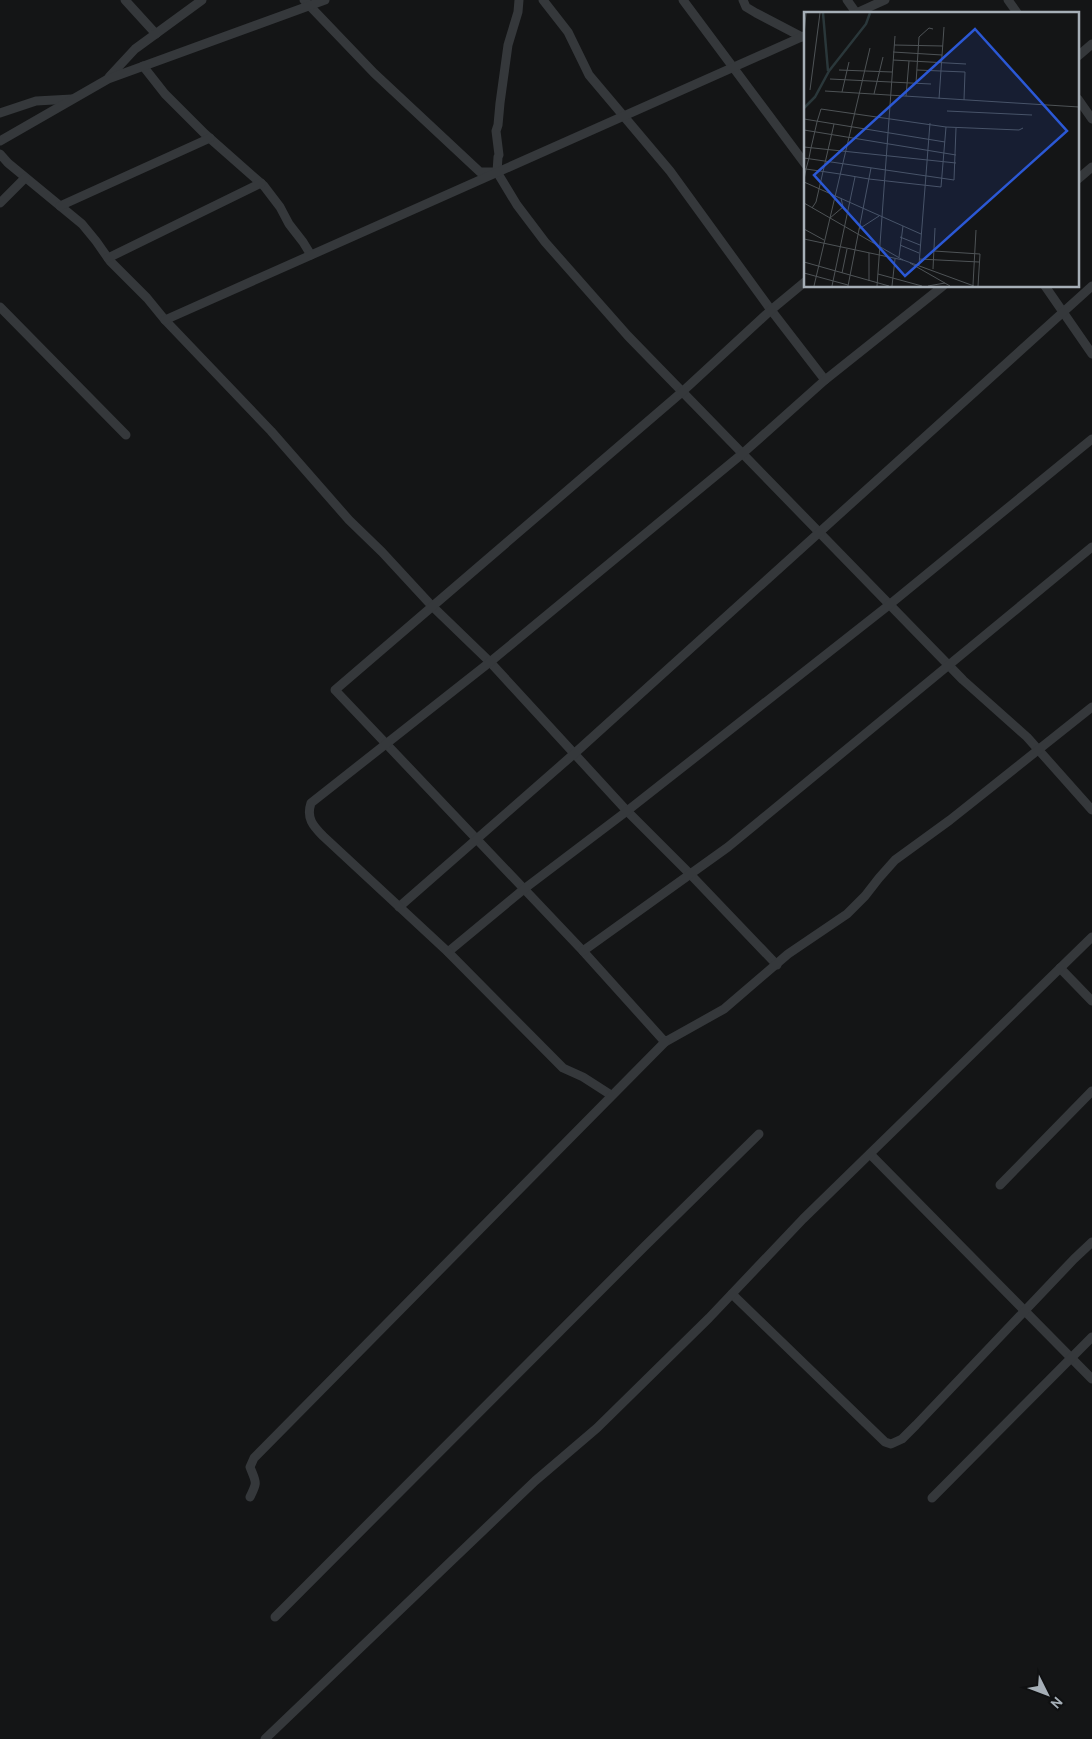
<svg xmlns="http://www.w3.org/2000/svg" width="1092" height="1739" font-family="Cabin,sans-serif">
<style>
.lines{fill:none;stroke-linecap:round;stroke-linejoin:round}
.minor{stroke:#35383b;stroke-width:9}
.inset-river{fill:none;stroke:#2a373a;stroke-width:2.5}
.inset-road{fill:none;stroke:#4e5356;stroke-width:1}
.view{fill:#2b58d5;fill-opacity:0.15;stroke:#2b58d5;stroke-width:2.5}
.inset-edge{fill:none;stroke:#a6afb7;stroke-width:2.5}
</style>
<rect width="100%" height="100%" fill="#141516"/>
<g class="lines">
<g class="minor">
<path d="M125 0 156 34"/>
<path d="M304 0 374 73 480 172H494"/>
<path d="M519 0 518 12 508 45 500 103 498 125 496 131 499 155 498 157 497 172 517 205 545 242 628 336 963 680 1027 737 1092 810"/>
<path d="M543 0 568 32 589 75 670 171 771 310 825 380"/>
<path d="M683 0 806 165"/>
<path d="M743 0 746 7 756 13 802 37"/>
<path d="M847 0 857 14"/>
<path d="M1008 0 1018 14"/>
<path d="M854 14 885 0"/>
<path d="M1078 56 1092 44"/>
<path d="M143 66 165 94 205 134 264 186 280 207 289 224 303 242 311 255"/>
<path d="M109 77 135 49 202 0"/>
<path d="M1078 99 1092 119"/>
<path d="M0 113 36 101 72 99"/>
<path d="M0 141 108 79 325 0"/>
<path d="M0 154 8 163 82 224 96 241 110 261 147 298 165 320 271 431 349 520 382 552 431 605 490 662 627 811 690 874 777 965"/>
<path d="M1078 179 1092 167"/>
<path d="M0 203 25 178"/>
<path d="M60 206 210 138"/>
<path d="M108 258 261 183"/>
<path d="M806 281 771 310 682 392 335 690 583 951 665 1042 724 1009 788 954 847 914 865 896 879 878 895 860 950 820 1092 707"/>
<path d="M1045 286 1092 354"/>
<path d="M0 307 126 435"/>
<path d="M165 320 806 35"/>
<path d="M399 907 575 753 1092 286"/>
<path d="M583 951 728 847 1092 547"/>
<path d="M448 952 524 889 627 811 889 605 1092 439"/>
<path d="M1060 968 1092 1001"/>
<path d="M611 1095 583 1077 563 1068 448 952 323 836C313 826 306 818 311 803L490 662 742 454 825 380 943 286"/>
<path d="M870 1154 1092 1379"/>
<path d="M1000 1185 1092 1091"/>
<path d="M732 1294 885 1442 891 1444 902 1439 916 1425 1074 1259 1092 1242"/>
<path d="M250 1497C258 1481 256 1483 250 1467L254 1458 665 1042"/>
<path d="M932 1498 1092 1337"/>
<path d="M275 1617 645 1246 759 1134"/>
<path d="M265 1739 535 1481 597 1428 709 1318 803 1219 1092 937"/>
</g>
</g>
<g transform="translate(804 12)">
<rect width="275" height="275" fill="#141516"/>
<path class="inset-river" d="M19 1 24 59M25 59 62 12 66 1M0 96 11 85 25 59"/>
<path class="inset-road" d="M0 23 2 1M90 33 139 34M89 40 138 43M89 48 162 52M35 58 88 60M113 58 161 60 160 88M26 67 127 72M112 71 115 25 125 16 129 17M6 78 16 1M21 79 275 95M38 80 45 50M70 82 79 45M102 84 105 49M135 87 140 15M143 99 228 103M0 107 141 130M142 115 215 118 219 116M0 118 152 143M0 135 152 151M0 146 150 168 152 116M0 157H2L36 162 65 167 137 175 142 115 17 97 13 110 7 136 5 146 2 157 0 168M0 170 117 222M0 191 99 248 170 274M8 196 12 190 30 112M26 206 39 195 37 186M0 217 20 228M55 217 75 204M96 225 116 233M0 227 99 248M96 233 115 241M130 239 176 242 174 274M65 241V269M95 245 99 214M115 247 175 250M0 250 85 274M106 251 146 274M115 253 126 111M129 257 131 216M0 261 44 273M38 261 43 237M74 262 118 274M169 273 172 218M10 274 66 36M28 274 51 165M44 274 67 156M73 274 91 24M88 274 91 247M124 274 141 271"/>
<path class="view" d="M171 17 263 119 101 264 10 163Z"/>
<rect width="275" height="275" class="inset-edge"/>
</g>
<g transform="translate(1047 1694) rotate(132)" stroke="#0f1011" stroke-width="4" paint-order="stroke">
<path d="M0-4L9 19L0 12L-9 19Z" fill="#a6afb7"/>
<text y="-8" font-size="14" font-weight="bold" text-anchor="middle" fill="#a6afb7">N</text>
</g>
</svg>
